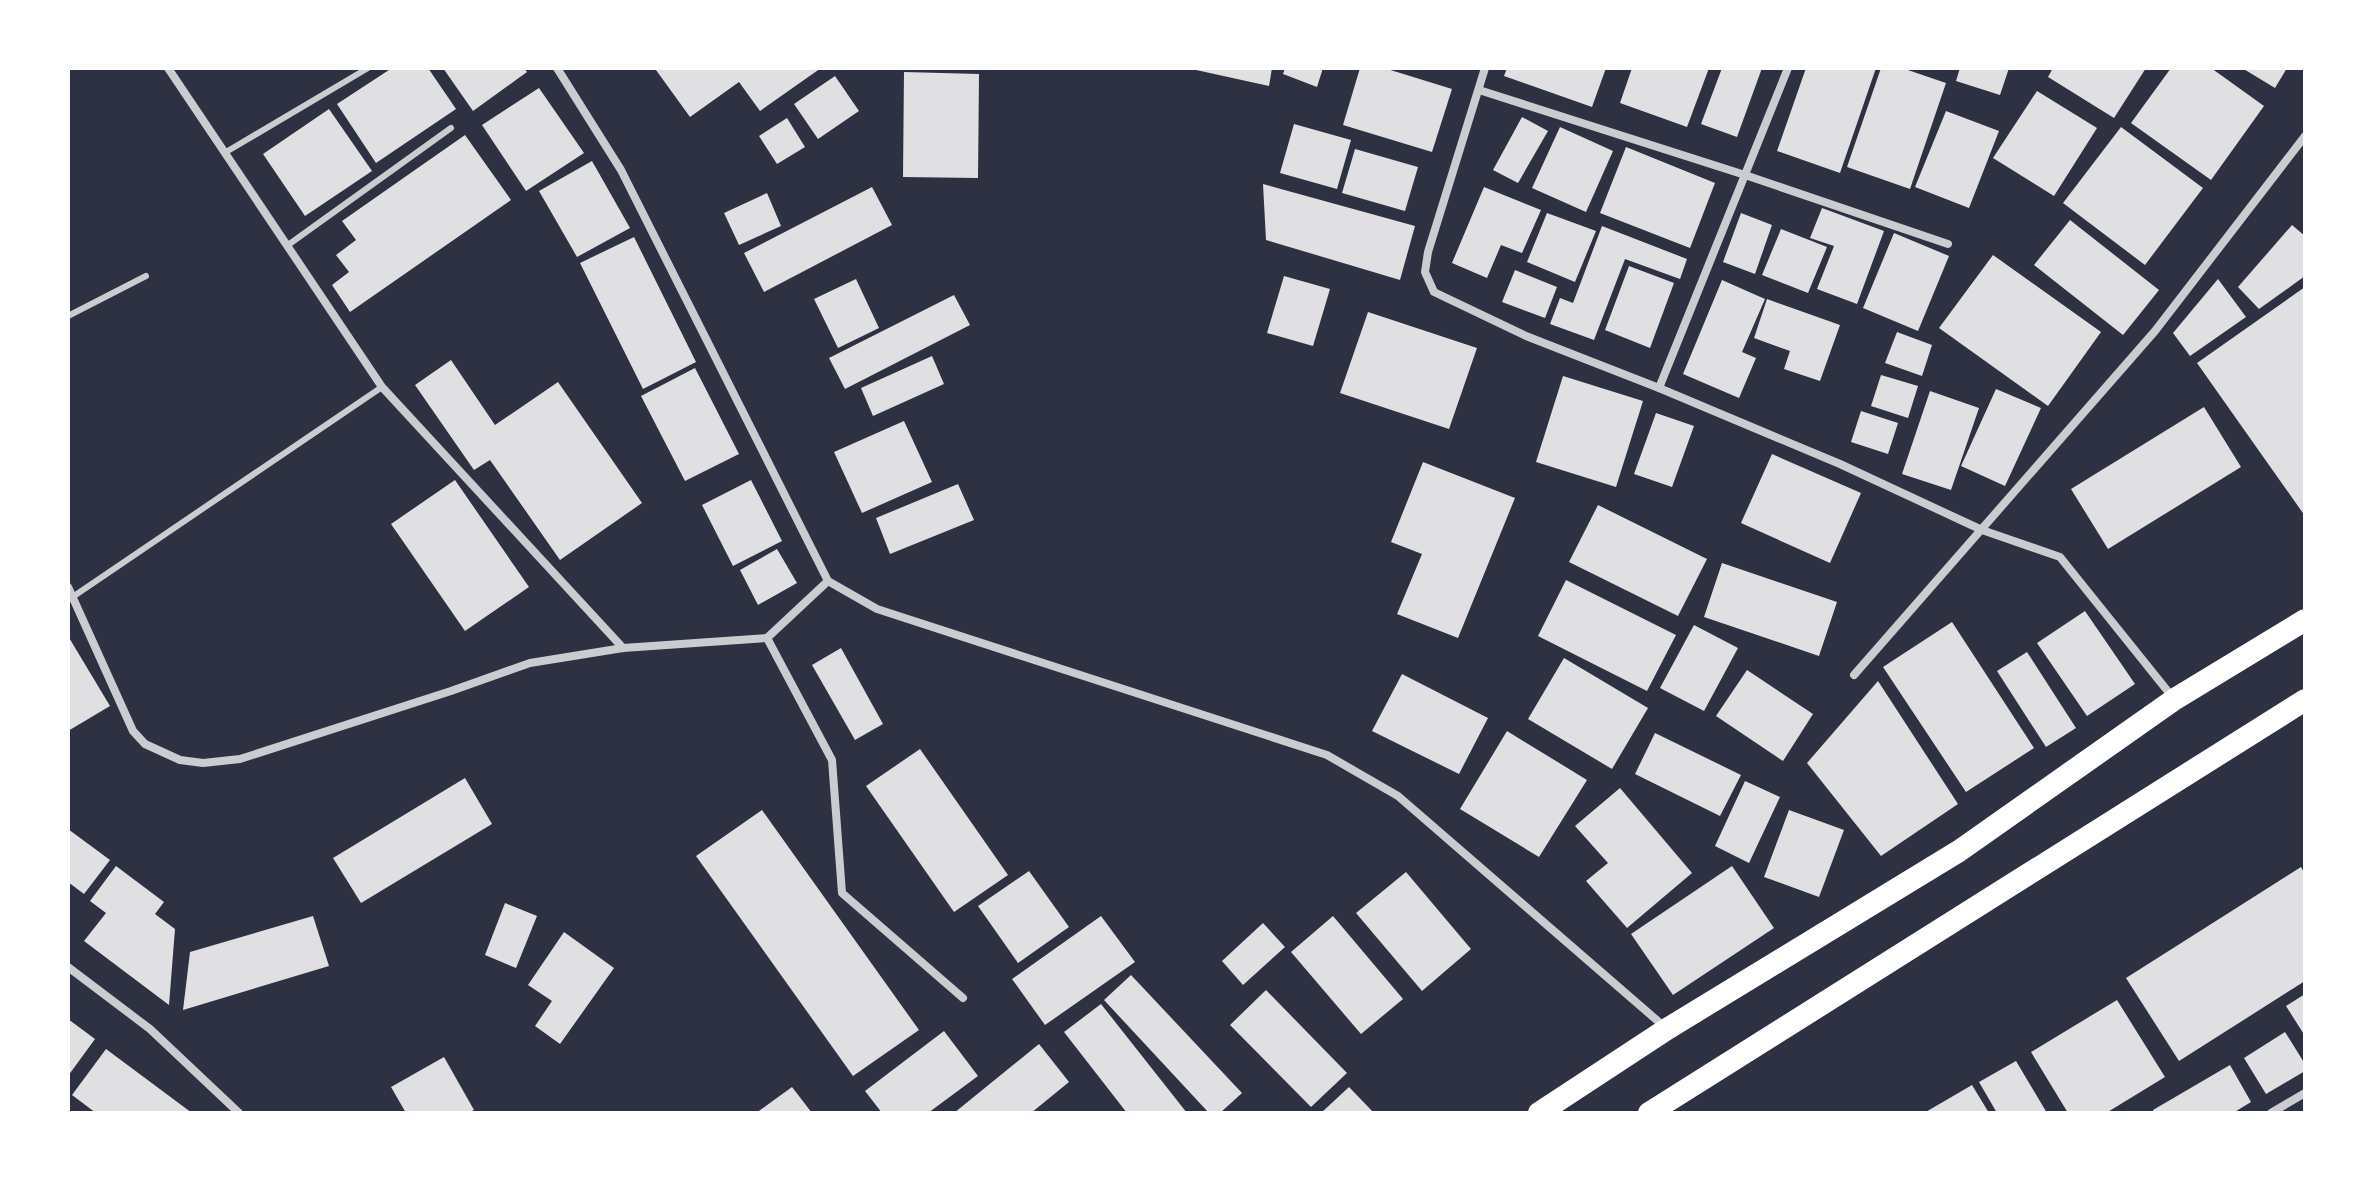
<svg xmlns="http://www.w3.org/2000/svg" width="2373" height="1181" font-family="Karla,sans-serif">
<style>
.building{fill:#e0e0e3}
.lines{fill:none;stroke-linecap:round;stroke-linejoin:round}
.service{stroke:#caccd0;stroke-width:6}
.minor{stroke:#caccd0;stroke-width:8}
.trunk{stroke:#fff;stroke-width:22}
</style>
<rect width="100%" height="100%" fill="#2d3142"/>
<g class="building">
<path d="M392 68H428L456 109 376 163 337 104Z"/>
<path d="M443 68H524L527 72 473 111Z"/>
<path d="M659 68H821L760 111 739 82 690 117 656 70Z"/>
<path d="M1187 68H1272L1269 86Z"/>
<path d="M1285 68H1323L1317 87 1283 74Z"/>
<path d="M1360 68H1384L1452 89 1432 152 1343 125Z"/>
<path d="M1507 68H1606L1592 107 1504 76Z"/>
<path d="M1632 68H1709L1687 127 1620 103Z"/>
<path d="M1722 68H1762L1737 137 1701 124Z"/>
<path d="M1806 68H1876L1840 173 1777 151Z"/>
<path d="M1881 68H1902L1946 83 1910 189 1847 167Z"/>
<path d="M1960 68H2009L2000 95 1956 81Z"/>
<path d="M2053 68H2146L2114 118 2048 77Z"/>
<path d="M2171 68H2211L2264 106 2211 180 2131 123Z"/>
<path d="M2242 68H2287L2275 88Z"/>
<path d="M904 72 979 74 978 178 903 177Z"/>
<path d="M835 76 859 111 818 139 794 104Z"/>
<path d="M539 88 584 153 526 191 482 125Z"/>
<path d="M2037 91 2097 128 2054 196 1993 158Z"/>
<path d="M329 109 372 171 305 216 263 154Z"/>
<path d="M1946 111 1999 131 1969 208 1915 187Z"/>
<path d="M1522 117 1548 131 1518 183 1493 170Z"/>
<path d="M787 118 805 147 777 164 759 136Z"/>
<path d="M1294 124 1351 140 1337 189 1280 173Z"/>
<path d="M1560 127 1613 151 1586 212 1532 188Z"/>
<path d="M2121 127 2203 188 2145 265 2063 203Z"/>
<path d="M465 135 511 200 350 312 332 285 349 272 336 255 356 240 342 221Z"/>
<path d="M1626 147 1715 183 1690 248 1600 213Z"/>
<path d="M1355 149 1418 167 1405 211 1342 193Z"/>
<path d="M592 161 630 228 577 257 539 191Z"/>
<path d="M1263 184 1415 226 1400 280 1266 240Z"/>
<path d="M872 187 892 225 764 292 744 253Z"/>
<path d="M1484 187 1541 210 1522 253 1501 245 1487 278 1452 263Z"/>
<path d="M767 193 781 226 739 245 724 213Z"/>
<path d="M1822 208 1884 231 1857 304 1817 289 1834 246 1810 238Z"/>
<path d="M1547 213 1596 231 1575 282 1527 262Z"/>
<path d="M1741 213 1772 225 1755 274 1723 262Z"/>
<path d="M2070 220 2159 290 2123 335 2034 265Z"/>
<path d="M2292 225 2305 236V276L2259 309 2238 287Z"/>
<path d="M1602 226 1687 259 1680 279 1625 259 1594 340 1550 324 1560 298 1573 303Z"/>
<path d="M1781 229 1827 247 1808 293 1762 275Z"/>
<path d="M1894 233 1949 256 1918 331 1863 308Z"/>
<path d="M634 237 696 362 643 389 580 263Z"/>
<path d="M1993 255 2101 332 2048 406 1939 328Z"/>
<path d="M1629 266 1674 283 1650 348 1605 330Z"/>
<path d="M1515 270 1557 287 1545 318 1502 302Z"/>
<path d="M1284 276 1330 289 1313 346 1267 333Z"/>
<path d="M856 279 879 328 838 348 814 299Z"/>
<path d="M2218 279 2246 317 2190 356 2173 333Z"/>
<path d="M1722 280 1765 299 1742 352 1756 358 1739 398 1683 374Z"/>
<path d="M2305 287V516L2197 363Z"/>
<path d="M954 295 970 325 845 389 829 358Z"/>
<path d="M1767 299 1840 325 1820 381 1784 369 1790 351 1754 338Z"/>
<path d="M1368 312 1477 348 1449 429 1340 393Z"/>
<path d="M1897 332 1932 345 1922 376 1885 363Z"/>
<path d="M932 356 944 384 873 416 861 388Z"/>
<path d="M451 360 495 425 558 382 642 503 560 560 490 460 474 470 415 385Z"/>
<path d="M695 368 739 454 685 481 641 396Z"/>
<path d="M1881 375 1918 386 1908 418 1871 406Z"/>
<path d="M1563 376 1643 401 1616 487 1536 462Z"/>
<path d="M1996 389 2041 408 2005 486 1961 466Z"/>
<path d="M1930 391 1979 408 1951 490 1902 474Z"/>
<path d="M2204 407 2241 467 2108 549 2071 489Z"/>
<path d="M1861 411 1898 423 1888 454 1851 442Z"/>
<path d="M1656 413 1694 426 1672 487 1634 474Z"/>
<path d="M904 421 932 482 862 513 834 452Z"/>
<path d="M1772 454 1861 493 1830 563 1741 523Z"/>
<path d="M1423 462 1515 498 1458 638 1397 614 1422 554 1391 542Z"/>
<path d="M455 480 529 587 465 631 391 524Z"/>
<path d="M751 480 782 541 733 566 702 505Z"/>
<path d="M958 484 974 520 890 554 876 518Z"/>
<path d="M1598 505 1707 559 1678 616 1569 562Z"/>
<path d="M777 549 797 583 758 605 740 570Z"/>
<path d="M1722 563 1837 602 1819 656 1704 617Z"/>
<path d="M1566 580 1676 635 1647 691 1538 636Z"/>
<path d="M2085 611 2135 684 2087 716 2037 643Z"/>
<path d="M1952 622 2034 748 1966 792 1883 667Z"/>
<path d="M1694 625 1738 648 1704 711 1660 688Z"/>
<path d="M68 636 110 706 68 731Z"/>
<path d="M841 648 883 724 855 740 812 665Z"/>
<path d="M2027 652 2076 728 2046 747 1997 671Z"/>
<path d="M1564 658 1648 708 1612 769 1528 719Z"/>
<path d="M1747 670 1813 714 1783 761 1716 716Z"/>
<path d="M1402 674 1488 718 1459 774 1372 731Z"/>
<path d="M1878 681 1958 804 1881 856 1807 763Z"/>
<path d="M1507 731 1587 780 1539 857 1460 809Z"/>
<path d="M1655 733 1741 775 1720 816 1635 774Z"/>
<path d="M920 749 1008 875 954 912 866 786Z"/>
<path d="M465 778 492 824 361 903 333 858Z"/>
<path d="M1745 781 1780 797 1749 863 1715 846Z"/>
<path d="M1620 788 1692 873 1627 928 1586 881 1608 863 1575 826Z"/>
<path d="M762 810 919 1030 853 1076 696 856Z"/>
<path d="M1789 810 1844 830 1819 897 1764 877Z"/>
<path d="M68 829 110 860 84 894 68 882Z"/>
<path d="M116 866 164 902 155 914 175 929 169 1005 84 941 106 913 90 901Z"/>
<path d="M1732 866 1774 928 1673 995 1631 934Z"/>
<path d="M2301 867 2305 874V981L2179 1061 2126 978Z"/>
<path d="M1029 871 1069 927 1018 963 978 906Z"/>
<path d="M1406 872 1471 949 1422 991 1356 913Z"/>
<path d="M505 903 537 916 516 968 485 955Z"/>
<path d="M313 916 329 966 183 1010 190 952Z"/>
<path d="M1101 916 1135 962 1045 1025 1012 979Z"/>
<path d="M1333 916 1403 999 1361 1034 1291 952Z"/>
<path d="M1263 923 1285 947 1243 985 1222 961Z"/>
<path d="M564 932 614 968 560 1044 535 1026 552 1001 528 985Z"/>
<path d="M1131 975 1242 1093 1220 1113H1209L1104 1000Z"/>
<path d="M1266 990 1347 1073 1311 1107 1230 1025Z"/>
<path d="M2305 994V1036L2286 1006Z"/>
<path d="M2117 1000 2165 1077 2106 1113H2068L2031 1052Z"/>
<path d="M1101 1004 1187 1113H1127L1064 1032Z"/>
<path d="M68 1019 95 1039 68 1076Z"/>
<path d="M944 1031 978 1076 928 1113H882L865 1091Z"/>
<path d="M2285 1032 2305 1064V1071L2266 1094 2244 1058Z"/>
<path d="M1039 1044 1069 1082 1031 1113H954Z"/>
<path d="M106 1049 192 1113H96L72 1095Z"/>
<path d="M444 1057 474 1110 468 1113H406L391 1087Z"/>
<path d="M2016 1061 2047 1113H1997L1979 1082Z"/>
<path d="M2230 1065 2251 1102 2233 1113H2154L2153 1110Z"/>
<path d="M1972 1085 1989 1113H1924Z"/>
<path d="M792 1087 812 1113H756Z"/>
<path d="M1349 1087 1374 1113H1321Z"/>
</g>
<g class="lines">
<g class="service">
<path d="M226 152 368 68"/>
<path d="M288 245 451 128"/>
<path d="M68 316 146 276"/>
<path d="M74 596 382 387"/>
</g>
<g class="minor">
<path d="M168 68 382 387 623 648"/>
<path d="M557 68 621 170 828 581 877 609 1327 755 1398 796 1667 1029"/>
<path d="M1485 68 1428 252 1425 272 1434 292 1526 336 1659 388 1840 464 1982 530 2060 557 2174 699"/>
<path d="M1479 90 1745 175 1948 244"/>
<path d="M1659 388 1788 68"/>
<path d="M68 587 133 731 145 744 180 760 203 763 240 759 451 691 530 663 623 648 767 638 828 581"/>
<path d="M767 638 832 760 842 893 963 998"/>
<path d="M1854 675 2155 331 2305 136"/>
<path d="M68 967 150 1029 239 1113"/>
<path d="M2271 1113 2305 1093"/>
</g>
<g class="trunk">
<path d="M1539 1113 1667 1029 1959 851 2175 699 2305 620"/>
<path d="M1649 1113 2305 700"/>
</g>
</g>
<rect width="2373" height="1181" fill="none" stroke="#ffffff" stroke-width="140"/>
</svg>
